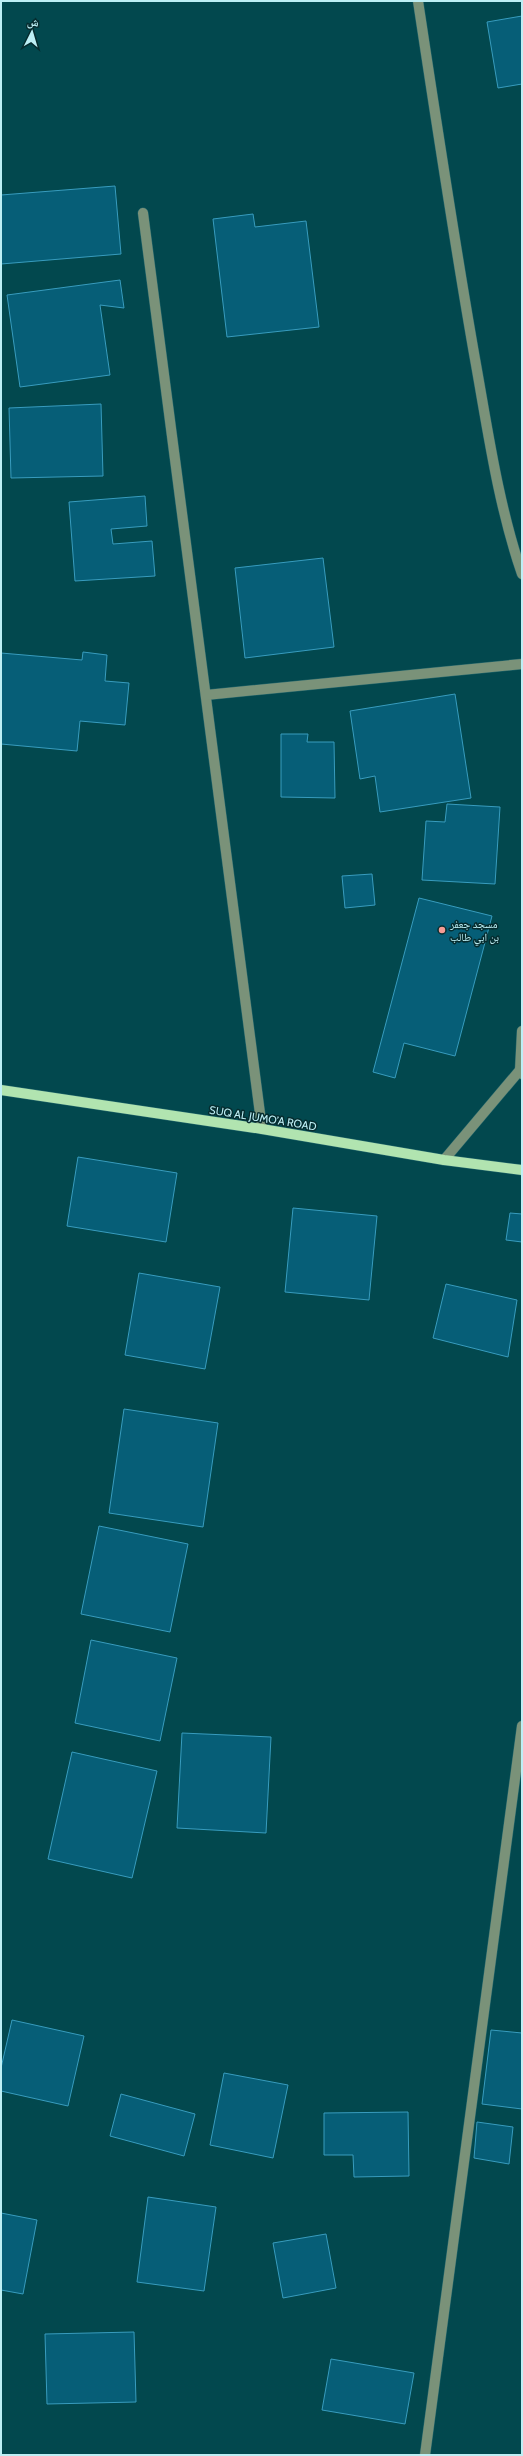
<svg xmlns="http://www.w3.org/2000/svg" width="523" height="2456" font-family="Cabin,'Noto Naskh Arabic',sans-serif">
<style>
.building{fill:#065e77;stroke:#389cbe}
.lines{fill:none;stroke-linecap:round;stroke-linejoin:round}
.minor-casing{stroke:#24666c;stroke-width:11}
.major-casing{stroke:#24666c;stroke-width:11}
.minor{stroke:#7a9279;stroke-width:10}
.major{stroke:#b1e4b0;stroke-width:10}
.poi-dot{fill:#f59c95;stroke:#062c2f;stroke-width:1.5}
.labels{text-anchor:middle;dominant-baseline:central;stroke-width:3;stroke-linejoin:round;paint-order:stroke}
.poi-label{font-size:11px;fill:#bdeff5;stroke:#062c2f;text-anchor:start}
.street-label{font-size:11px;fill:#bdeff5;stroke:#062c2f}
</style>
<rect width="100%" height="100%" fill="#02484e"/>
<g class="building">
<path d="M522 16V84L498 88 487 22Z"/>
<path d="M115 186 121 254 1 264V195Z"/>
<path d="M253 214 255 227 306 221 319 327 227 337 213 219Z"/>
<path d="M120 280 124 308 100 305 110 375 20 387 7 295Z"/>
<path d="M101 404 103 476 11 478 9 408Z"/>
<path d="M145 496 147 526 111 529 113 544 152 541 155 576 75 581 69 502Z"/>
<path d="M323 558 334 647 245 658 235 568Z"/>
<path d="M83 652 107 655 105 681 129 683 125 725 80 721 77 751 1 744V653L82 660Z"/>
<path d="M455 694 471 798 380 812 375 776 360 779 350 711Z"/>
<path d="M281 734H308L307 742H334L335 798 281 797Z"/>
<path d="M447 804 500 807 495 884 422 880 426 821 445 822Z"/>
<path d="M372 874 375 905 345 908 342 876Z"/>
<path d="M419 898 492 916 455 1056 404 1043 395 1078 373 1072Z"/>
<path d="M78 1157 177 1173 166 1242 67 1226Z"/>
<path d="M293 1208 377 1216 369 1300 285 1292Z"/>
<path d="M510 1213 522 1214V1242L506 1240Z"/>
<path d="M139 1273 220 1287 205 1369 125 1355Z"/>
<path d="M446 1284 517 1300 508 1357 433 1338Z"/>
<path d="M124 1409 218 1423 203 1527 109 1513Z"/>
<path d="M99 1526 188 1544 170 1632 81 1614Z"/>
<path d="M91 1640 177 1658 160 1741 75 1723Z"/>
<path d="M182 1733 271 1737 266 1833 177 1828Z"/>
<path d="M72 1752 157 1771 132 1878 48 1859Z"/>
<path d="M12 2020 84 2036 68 2106 1 2091V2068Z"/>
<path d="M491 2030 522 2033V2109L482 2104Z"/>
<path d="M224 2073 288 2085 273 2158 210 2145Z"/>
<path d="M121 2094 195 2114 184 2156 110 2136Z"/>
<path d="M408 2112 409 2176 354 2177 353 2155H324V2113Z"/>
<path d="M477 2122 513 2127 509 2164 474 2158Z"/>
<path d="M148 2197 216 2207 204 2291 137 2282Z"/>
<path d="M1 2213 37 2220 23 2294 1 2290Z"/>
<path d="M326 2234 336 2288 283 2298 273 2243Z"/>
<path d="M134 2332 136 2402 47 2404 45 2334Z"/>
<path d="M331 2359 414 2373 405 2424 322 2410Z"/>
</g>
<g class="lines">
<g class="minor-casing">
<g id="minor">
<path d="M418 1C436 120 454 240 475 359 488 431 498 504 522 574"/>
<path d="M143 213 262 1129"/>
<path d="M206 695 522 664"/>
<path d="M522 1031 520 1070 522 1074"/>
<path d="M444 1160 520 1070"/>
<path d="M425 2455 522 1726"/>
</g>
</g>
<g class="major-casing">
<path id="major" d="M1 1090 262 1129 444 1160 522 1170"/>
</g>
<use href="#minor" class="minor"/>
<use href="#major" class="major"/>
</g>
<circle class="poi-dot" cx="442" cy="930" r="4"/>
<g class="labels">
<g class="poi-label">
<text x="450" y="924">مسجد جعفر<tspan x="450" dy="13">بن ابي طالب</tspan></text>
</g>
<g class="street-label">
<text transform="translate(263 1118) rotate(9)">SUQ AL JUMO’A ROAD</text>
</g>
</g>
<rect width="523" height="2456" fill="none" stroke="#bdeff5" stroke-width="4"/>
<g transform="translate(32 32) rotate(5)" stroke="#062c2f" stroke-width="3" paint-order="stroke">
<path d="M0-3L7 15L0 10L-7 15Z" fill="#bdeff5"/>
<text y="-6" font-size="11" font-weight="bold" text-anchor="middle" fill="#bdeff5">ش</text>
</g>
</svg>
